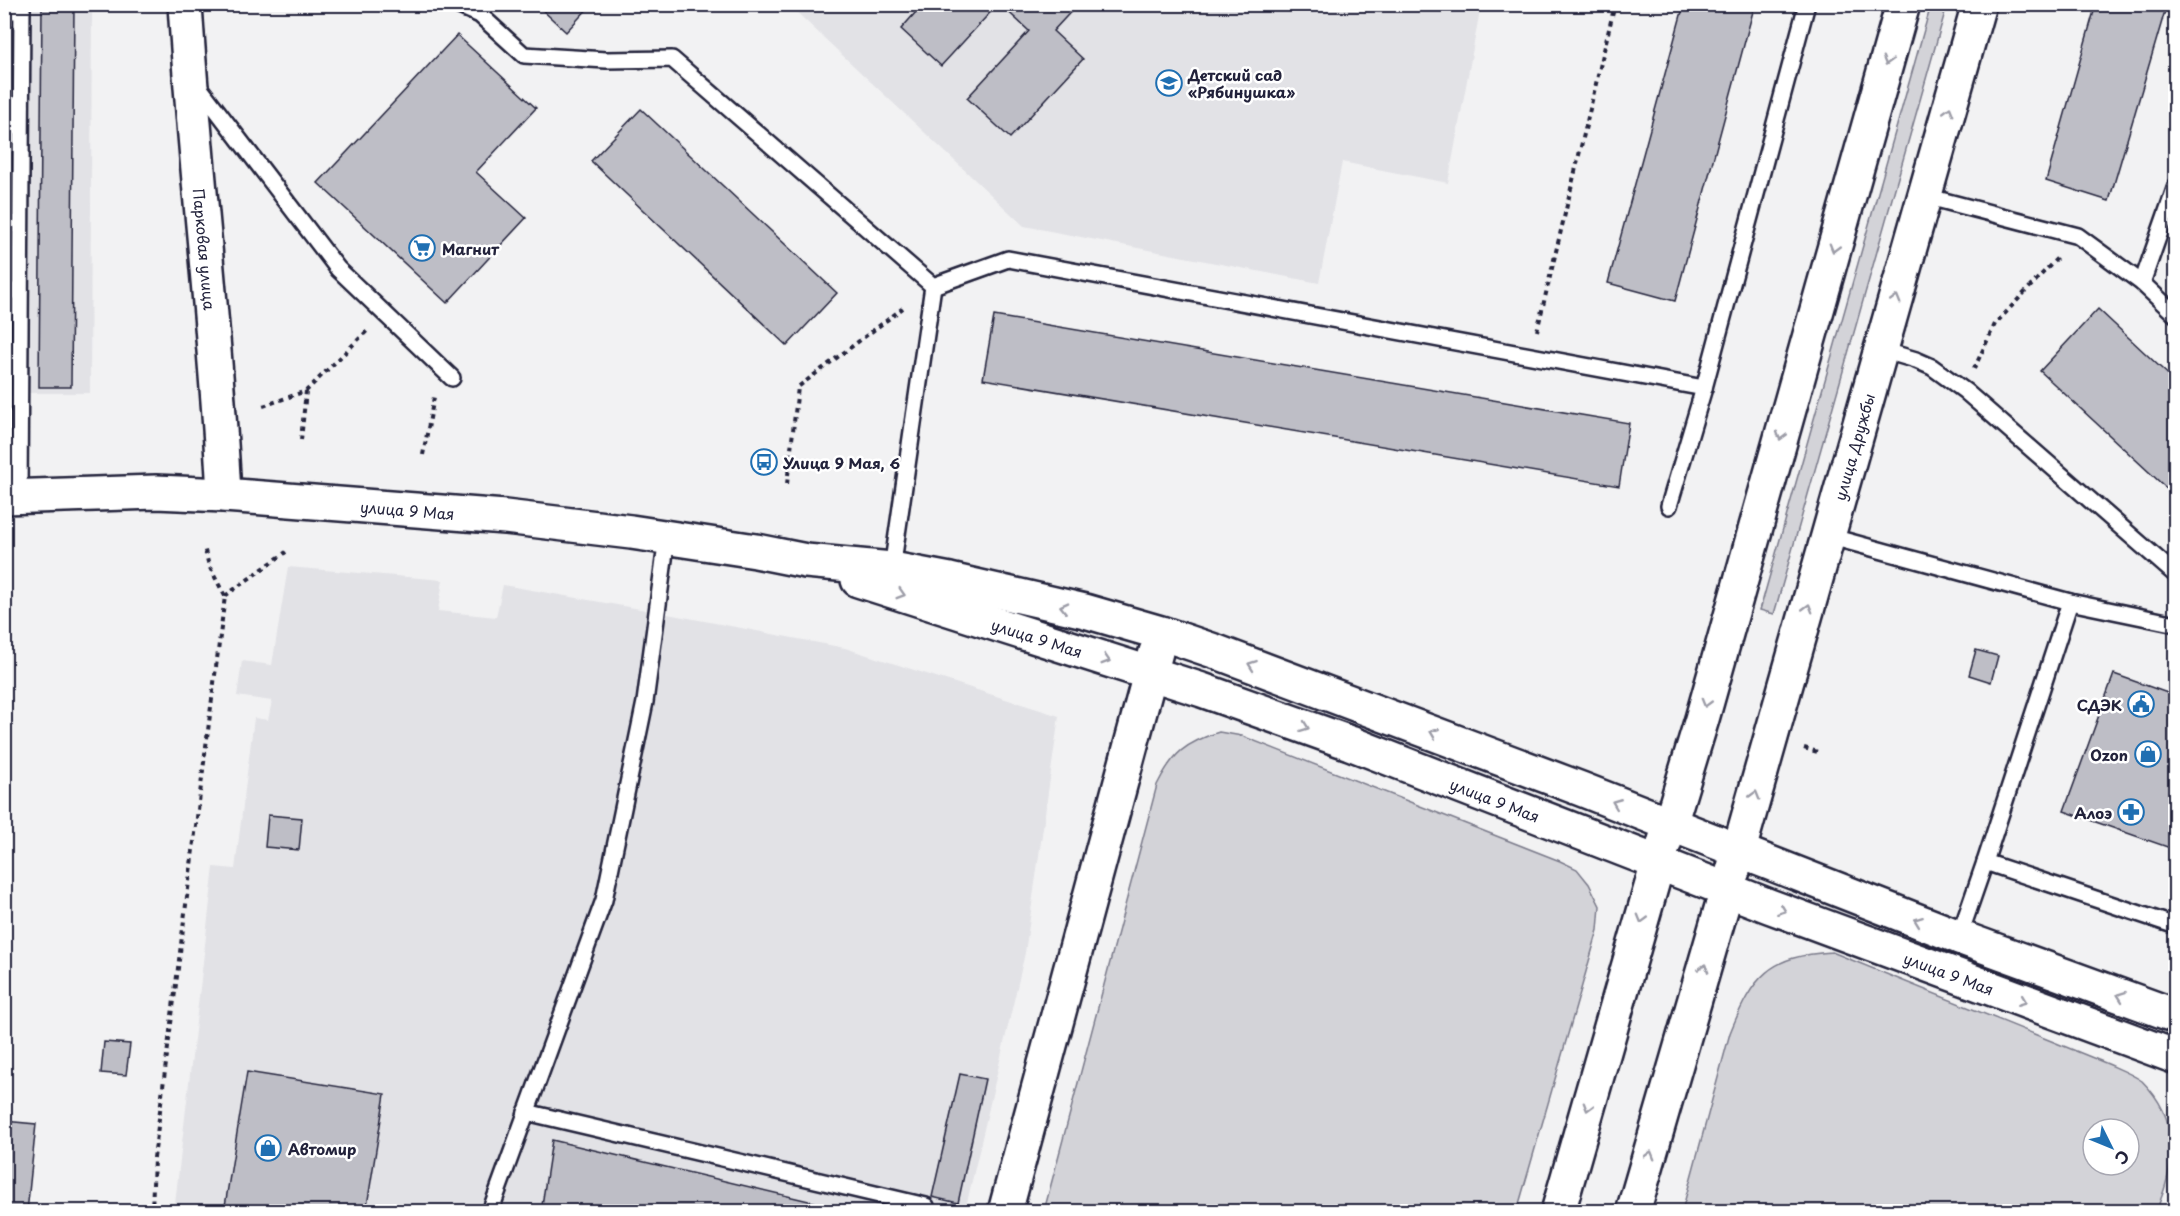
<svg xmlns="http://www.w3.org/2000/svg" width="2180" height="1216" font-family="'Playpen Sans',sans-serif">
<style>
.built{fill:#e2e2e6}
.green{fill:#d3d3d8;stroke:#7a7a8a;stroke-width:1.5;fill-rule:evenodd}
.building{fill:#bebec6;stroke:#22223b;stroke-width:1.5}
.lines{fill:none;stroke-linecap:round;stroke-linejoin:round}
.service-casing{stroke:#22223b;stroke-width:20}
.tertiary-casing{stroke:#22223b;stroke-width:38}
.secondary-casing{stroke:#22223b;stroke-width:38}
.path{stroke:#22223b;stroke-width:4;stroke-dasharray:4.5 4.5;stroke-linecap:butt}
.service{stroke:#fff;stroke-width:15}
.tertiary{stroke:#fff;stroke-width:33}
.secondary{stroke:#fff;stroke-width:33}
.oneway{stroke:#9c9ca7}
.labels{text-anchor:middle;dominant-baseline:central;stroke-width:5;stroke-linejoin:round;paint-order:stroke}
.poi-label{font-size:15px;font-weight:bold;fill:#22223b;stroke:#fff;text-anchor:start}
.street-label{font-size:15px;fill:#22223b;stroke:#fff}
</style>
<rect width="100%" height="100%" fill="#f2f2f3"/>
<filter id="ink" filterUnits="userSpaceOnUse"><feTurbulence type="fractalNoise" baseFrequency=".0167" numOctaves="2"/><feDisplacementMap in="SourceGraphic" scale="12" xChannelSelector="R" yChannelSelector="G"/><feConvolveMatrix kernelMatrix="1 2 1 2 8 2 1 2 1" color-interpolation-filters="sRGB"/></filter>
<g filter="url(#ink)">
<g class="built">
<path d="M4 5H92L90 393H5Z"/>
<path d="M789 5H1481L1448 183 1342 162 1319 283 1024 226Z"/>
<path d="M288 567 443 580 438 611 496 617 503 585 657 612 845 648 1059 716 1025 953 965 1211 174 1212 214 867 235 869 254 718 268 720 272 701 237 696 242 661 272 665Z"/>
</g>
<g class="green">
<path d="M1931 5H1947L1774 614 1760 610Z"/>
<path d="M1219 732 1242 736 1560 861 1577 869 1589 884 1600 906 1598 930 1517 1211H1044L1157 785C1173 753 1185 743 1219 732Z"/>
<path d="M1832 952 2108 1064C2119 1069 2132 1074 2142 1081 2180 1119 2177 1163 2156 1211H1682L1730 1033C1753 976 1769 956 1832 952ZM2093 1129H2129V1165H2093Z"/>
</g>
<g class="building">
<path d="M42 4H74L71 387H39Z"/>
<path d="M536 4H592L566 32Z"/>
<path d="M923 4H998L941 66 901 29Z"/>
<path d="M1000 4H1078L1053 31 1083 59 1010 138 967 98 1029 31Z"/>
<path d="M1684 4H1755L1675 301 1608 283Z"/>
<path d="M2096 4H2167L2109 201 2046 181Z"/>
<path d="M457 35 536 108 476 172 526 218 447 303 318 183Z"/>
<path d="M641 109 837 293 787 346 591 161Z"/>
<path d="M2098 309 2176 382V497L2040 371Z"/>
<path d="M994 316 1629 423 1619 486 983 379Z"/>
<path d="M1976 650 1998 656 1991 682 1969 675Z"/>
<path d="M2114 674 2176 696V850L2064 811Z"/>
<path d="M268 815 302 818 299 850 265 847Z"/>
<path d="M104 1042 130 1044 126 1075 101 1073Z"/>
<path d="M247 1072 385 1094 366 1212H224Z"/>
<path d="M960 1074 985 1079 958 1203 932 1197Z"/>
<path d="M4 1121 36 1124 27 1212H4Z"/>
<path d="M552 1140 855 1212H541Z"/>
</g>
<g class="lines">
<g class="service-casing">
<g id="service">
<path d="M455 4 480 15 524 55 606 60 672 59 933 286 1008 259 1704 388"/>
<path d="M4 11H22"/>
<path d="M196 83 338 269 452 378"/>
<path d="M4 106H21"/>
<path d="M1925 196 2078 236 2142 283 2176 315"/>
<path d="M2142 283 2176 186"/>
<path d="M4 291H20"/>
<path d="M1882 350 1916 360 1932 367 1965 391 2176 575"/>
<path d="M19 497 22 4"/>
<path d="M1669 506 1704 388 1807 4"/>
<path d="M1828 536 2070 602 2176 624"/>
<path d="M892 569 933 286"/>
<path d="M2070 602 1985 862 2176 926"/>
<path d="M1959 937 1985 862"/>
<path d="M526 1112 926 1206 924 1212"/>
<path d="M490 1212 604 900 645 702 667 537"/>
</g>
</g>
<g class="tertiary-casing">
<g id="tertiary">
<path id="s1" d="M185 4C195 168 216 331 224 495"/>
<path d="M1558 1212 1658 863"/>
<path d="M1633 1212 1727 889"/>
</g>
</g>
<g class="secondary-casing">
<g id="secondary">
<path id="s2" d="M4 497 156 492 224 495 505 517 631 532 756 551 806 561 892 569 950 580 1085 611 1161 633 1217 652 1581 789 1959 937 2176 1016"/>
<path id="s3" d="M858 580 1202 690 1350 743 1769 906 2176 1057"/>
<path d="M1664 844 1702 719 1903 4"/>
<path id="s4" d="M1733 871 1979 4"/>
<path d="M1005 1212 1156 652"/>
</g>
</g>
<g class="path">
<path d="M1537 331 1615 4"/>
<path d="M1974 369 1995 324 2059 256"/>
<path d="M263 406 306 391 367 331"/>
<path d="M301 440 306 391"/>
<path d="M423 455 434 397"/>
<path d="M787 484 798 387 903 308"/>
<path d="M225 596 286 552"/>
<path d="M1804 748 1818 752"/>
<path d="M152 1212 154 1158 225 596 209 566 204 547"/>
</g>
<use href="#service" class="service"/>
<use href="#tertiary" class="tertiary"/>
<use href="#secondary" class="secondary"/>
</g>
<defs><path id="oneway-chevron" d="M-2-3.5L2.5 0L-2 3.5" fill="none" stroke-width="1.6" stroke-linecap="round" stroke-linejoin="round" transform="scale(1.5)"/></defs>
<g class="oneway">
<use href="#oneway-chevron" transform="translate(1887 61) rotate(106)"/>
<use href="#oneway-chevron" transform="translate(1949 111) rotate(-74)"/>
<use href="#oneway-chevron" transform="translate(1834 248) rotate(106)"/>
<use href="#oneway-chevron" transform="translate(1896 299) rotate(-74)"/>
<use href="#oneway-chevron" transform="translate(1781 436) rotate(106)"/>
<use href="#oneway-chevron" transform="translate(901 594) rotate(17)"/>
<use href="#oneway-chevron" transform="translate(1064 607) rotate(-167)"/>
<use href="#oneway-chevron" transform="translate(1808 608) rotate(-74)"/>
<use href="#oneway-chevron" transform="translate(1106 660) rotate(17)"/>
<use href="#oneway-chevron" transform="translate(1252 665) rotate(-160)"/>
<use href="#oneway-chevron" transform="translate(1706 703) rotate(106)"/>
<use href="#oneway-chevron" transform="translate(1305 727) rotate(20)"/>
<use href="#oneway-chevron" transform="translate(1434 733) rotate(-159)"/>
<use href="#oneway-chevron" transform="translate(1755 795) rotate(-74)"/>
<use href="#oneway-chevron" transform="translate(1616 803) rotate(-158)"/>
<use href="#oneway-chevron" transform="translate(1782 910) rotate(21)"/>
<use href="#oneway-chevron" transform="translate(1642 919) rotate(106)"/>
<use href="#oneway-chevron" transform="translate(1918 921) rotate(-159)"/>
<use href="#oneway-chevron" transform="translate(1704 968) rotate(-74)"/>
<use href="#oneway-chevron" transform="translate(2121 996) rotate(-160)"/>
<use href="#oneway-chevron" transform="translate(2023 1001) rotate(21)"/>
<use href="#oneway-chevron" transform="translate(1588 1107) rotate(106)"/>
<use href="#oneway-chevron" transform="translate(1650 1155) rotate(-74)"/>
</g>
</g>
<defs>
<g id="school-ring" transform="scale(1.35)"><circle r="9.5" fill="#fff" stroke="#1f6fb2" stroke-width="1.5"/><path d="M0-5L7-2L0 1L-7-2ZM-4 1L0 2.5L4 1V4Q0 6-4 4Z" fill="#1f6fb2"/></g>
<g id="supermarket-ring" transform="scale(1.35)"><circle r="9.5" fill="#fff" stroke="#1f6fb2" stroke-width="1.5"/><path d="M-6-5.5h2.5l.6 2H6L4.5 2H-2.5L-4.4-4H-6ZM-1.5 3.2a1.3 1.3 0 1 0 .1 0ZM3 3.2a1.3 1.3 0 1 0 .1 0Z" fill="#1f6fb2"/></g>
<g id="bus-ring" transform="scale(1.35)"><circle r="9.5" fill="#fff" stroke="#1f6fb2" stroke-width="1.5"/><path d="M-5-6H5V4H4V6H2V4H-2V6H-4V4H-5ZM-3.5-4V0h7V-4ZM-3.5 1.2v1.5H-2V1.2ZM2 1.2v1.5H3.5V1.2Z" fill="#1f6fb2"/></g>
<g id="civic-ring" transform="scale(1.35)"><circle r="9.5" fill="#fff" stroke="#1f6fb2" stroke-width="1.5"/><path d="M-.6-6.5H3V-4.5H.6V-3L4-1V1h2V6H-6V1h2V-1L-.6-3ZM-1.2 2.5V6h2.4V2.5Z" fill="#1f6fb2"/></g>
<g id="shop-ring" transform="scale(1.35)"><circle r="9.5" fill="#fff" stroke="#1f6fb2" stroke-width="1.5"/><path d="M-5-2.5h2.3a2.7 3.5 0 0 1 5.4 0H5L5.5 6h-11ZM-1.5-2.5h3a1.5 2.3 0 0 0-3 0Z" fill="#1f6fb2"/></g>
<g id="pharmacy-ring" transform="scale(1.35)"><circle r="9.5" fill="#fff" stroke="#1f6fb2" stroke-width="1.5"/><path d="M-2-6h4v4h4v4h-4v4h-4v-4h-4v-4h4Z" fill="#1f6fb2"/></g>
</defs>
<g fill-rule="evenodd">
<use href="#school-ring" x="1169" y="83"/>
<use href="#supermarket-ring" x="422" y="248"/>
<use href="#bus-ring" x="764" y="462"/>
<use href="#civic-ring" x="2141" y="704"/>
<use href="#shop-ring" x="2148" y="754"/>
<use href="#pharmacy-ring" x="2131" y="812"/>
<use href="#shop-ring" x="268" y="1148"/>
</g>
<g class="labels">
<g class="poi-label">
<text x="1188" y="74">Детский сад<tspan x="1188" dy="17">«Рябинушка»</tspan></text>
<text x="442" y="248">Магнит</text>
<text x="783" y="462">Улица 9 Мая, 6</text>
<text x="2122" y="704" text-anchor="end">СДЭК</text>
<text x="2128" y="754" text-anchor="end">Ozon</text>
<text x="2112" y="812" text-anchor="end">Алоэ</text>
<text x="288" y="1148">Автомир</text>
</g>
<g class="street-label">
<text stroke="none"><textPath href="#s1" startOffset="246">Парковая улица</textPath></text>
<text stroke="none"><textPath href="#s4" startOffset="441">улица Дружбы</textPath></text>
<text stroke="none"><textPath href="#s2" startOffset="404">улица 9 Мая</textPath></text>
<text stroke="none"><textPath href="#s3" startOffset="188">улица 9 Мая</textPath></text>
<text stroke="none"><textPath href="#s3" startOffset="674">улица 9 Мая</textPath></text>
<text stroke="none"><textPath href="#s3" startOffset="1160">улица 9 Мая</textPath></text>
</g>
</g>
<rect width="2180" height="1216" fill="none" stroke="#fff" stroke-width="24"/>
<rect x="12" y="12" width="2156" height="1192" fill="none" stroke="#22223b" stroke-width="2" filter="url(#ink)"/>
<g transform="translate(2111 1147) rotate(133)"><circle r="28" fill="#ffffff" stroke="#a7a7b1" stroke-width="1.5"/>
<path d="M0-4.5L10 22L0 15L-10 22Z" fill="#1f6fb2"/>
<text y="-9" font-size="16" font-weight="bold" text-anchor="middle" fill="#22223b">С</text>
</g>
</svg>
